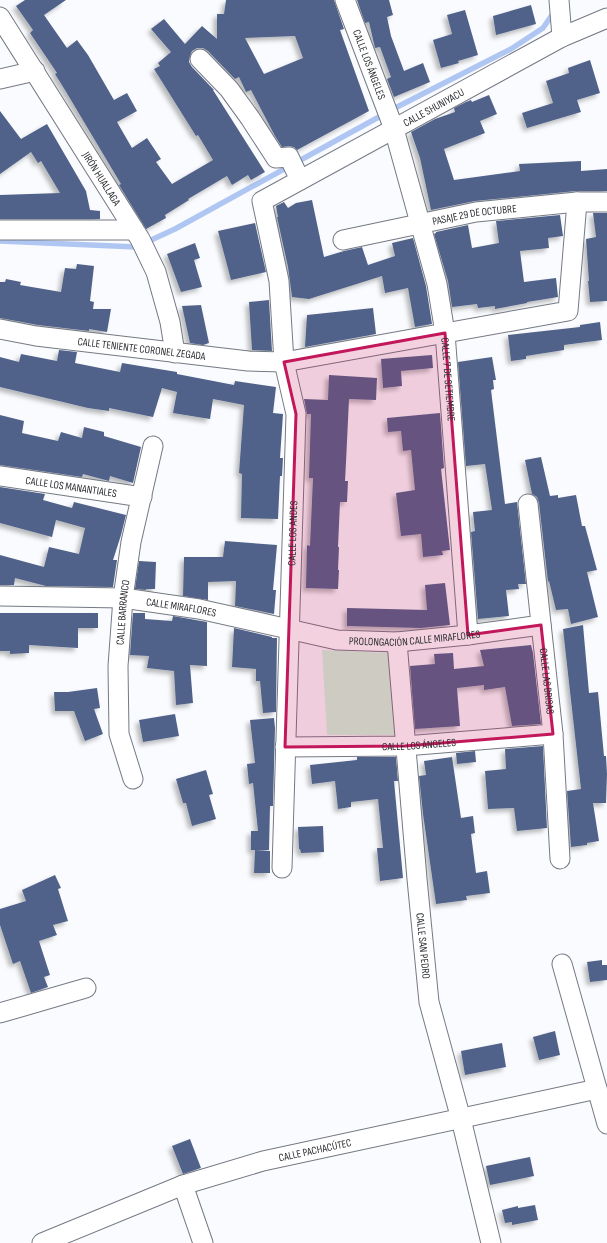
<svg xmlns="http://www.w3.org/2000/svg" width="607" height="1243" font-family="'Sofia Sans Condensed',sans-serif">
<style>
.green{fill:#d1f8dc}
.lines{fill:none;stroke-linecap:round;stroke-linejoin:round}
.stream{stroke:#afc6f2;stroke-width:5.5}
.building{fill:#51628a;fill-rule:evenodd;filter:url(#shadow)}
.minor-casing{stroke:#747983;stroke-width:21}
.minor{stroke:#fff;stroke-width:19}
.marked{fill:#c2185b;fill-opacity:0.2;stroke:#c2185b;stroke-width:3;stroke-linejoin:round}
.labels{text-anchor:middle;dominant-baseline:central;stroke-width:4;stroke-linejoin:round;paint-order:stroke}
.street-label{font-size:11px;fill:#2c2e32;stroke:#fff}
</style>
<defs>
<filter id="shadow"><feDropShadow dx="-3.5" dy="3.5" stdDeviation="2" flood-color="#0004"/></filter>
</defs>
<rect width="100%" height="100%" fill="#fafbfe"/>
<path class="green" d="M322 650 389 653 395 735H327Z"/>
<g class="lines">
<path class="stream" d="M0 241 136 247 175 229 397 107 511 49 543 28 554 12"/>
</g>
<g class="building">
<path d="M25 0H66L44 15 67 48 77 40 88 55 114 100 127 93 137 111 117 122 132 148 147 138 161 159 156 162 172 184 213 160 198 135 196 136 154 69 160 66 158 63 171 52 151 29 164 19 185 44 202 26 217 39V14H224L226 0H334L344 29 340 30 369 111 297 150 294 147 289 146 282 147 275 136 251 90 246 92 239 77 235 79 208 51 203 48H197L192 51 190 56 189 62 192 67 214 90H213L265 172 251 180 248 175 232 185 227 176 188 199 189 200 165 215 166 218 146 229 119 185 121 184 65 90 55 74 57 73 30 33 33 30 16 6ZM295 36 303 58 264 74 245 38Z"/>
<path d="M357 0H389L393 15 387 17 391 36 404 71 423 63 430 82 394 97 387 79 391 77 380 47 375 48 369 22 365 23Z"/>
<path d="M531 5 536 24 496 35 493 16Z"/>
<path d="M465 10 478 55 458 61 459 63 441 68 433 40 452 34 447 15Z"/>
<path d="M590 60 600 93 577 100 581 112 527 128 522 113 553 103 546 81 569 73 568 68Z"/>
<path d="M489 95 497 114 480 121 485 133 444 149 454 180 520 171 519 164 581 161V171L607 169V191H576L475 201 431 210 420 158 411 132 435 119 455 112 454 108 466 102 471 100 472 102Z"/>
<path d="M0 111 21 139 47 124 86 191 90 210 100 211V219H0V195L60 193 41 161 38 163 31 152 0 174Z"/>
<path d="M312 200 324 257 344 251 362 247 368 265 395 256 392 243 413 238 426 286 432 324 415 327 408 288 385 293 382 276 309 299 292 297 288 267 277 217H278L276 206 284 202 288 208 296 203Z"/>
<path d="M593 213H607V301L590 302 588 281H589L586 239 596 237Z"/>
<path d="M560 215 563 236 548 238 549 248 520 251 524 282 556 278 558 297 527 302V303L495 309V306L478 308 477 304 452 307 448 281 434 234 436 233V232L468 225 472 248 499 243 496 221Z"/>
<path d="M255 223 266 272 231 280 218 231Z"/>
<path d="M195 243 200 258 194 260 202 287 181 292 167 254Z"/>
<path d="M77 264 94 266 90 301 94 302 93 309H111L107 332 89 329V331L38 325 0 318V282H5L6 279 21 282 20 285 61 292 65 268 76 269Z"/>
<path d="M269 300 272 351 252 350 249 302Z"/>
<path d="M201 305 209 343 203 345 190 343 182 306Z"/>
<path d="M373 308 376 334 305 347 307 315Z"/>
<path d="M600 322 602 340 564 345V350L526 356V359L511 361 508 335 580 327V325Z"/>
<path d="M59 350 77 352 75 363 120 372 122 363 177 372V374L234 385 235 381 276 387 273 413 283 414 280 458H283L282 476H280L278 519 241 518 242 474 239 473 244 405 213 399 210 419 173 413 177 392 162 388 153 417 109 408V411L88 408 0 387V357L19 362 21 354 57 361Z"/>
<path d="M432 355 433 368 401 371 402 386 383 388 381 359Z"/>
<path d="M492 357 496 380H493L494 389 491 390 505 504 517 502 526 584H518L519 589 506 590 509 616 478 619 471 532 475 531 473 512 492 510 485 464 466 466 458 362Z"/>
<path d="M329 375 377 378 376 400 349 399 346 462 345 481H348L347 502H340L338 547H339L338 570H339L338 589 306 588 307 545 310 546 313 478H309L311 414H307L304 399 328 400Z"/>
<path d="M440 413 444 468 441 469 450 550 442 551 443 555 423 557 421 534 401 536 396 493 415 490 411 450 403 451 401 431 388 432 387 418Z"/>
<path d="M0 415 24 421 22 433 58 441 61 432 82 438 84 427 104 432V436L141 447 133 483 110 476 109 481 83 474 82 477 0 465Z"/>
<path d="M541 457 550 496 558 495V498L576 495 582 526H585L597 570 587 572 598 617 571 624 568 609 556 610 549 581 548 582 539 503 537 497 532 494 525 460Z"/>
<path d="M0 487 45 494 43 500 72 508 74 502 126 515 121 535 113 560H117L113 587 46 586 15 578 14 585H0V555L44 567 49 547 79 554 85 528 56 520 52 537 0 523Z"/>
<path d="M225 541 277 545 273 590H276L274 614 235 606 236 581 208 582V600L183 596 184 557H223Z"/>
<path d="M139 561 156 562 155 589H146V590L135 589Z"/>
<path d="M445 583 450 625 421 628 347 626V608L427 610 425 585Z"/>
<path d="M0 613H98V628H78V648L29 645V653L10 654V651H0Z"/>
<path d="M133 613H145V619L172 621 173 616 207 622V666L190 665 193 703 176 705 174 671 147 668 149 656 130 655Z"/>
<path d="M583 625 589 693 598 692 604 756H606L607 774 606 803H593L599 841 587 843V845L571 847 567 791 581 789 563 629Z"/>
<path d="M234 628 272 637V638H277L276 712 263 713 260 681H256V669L232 667Z"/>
<path d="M531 645 533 653 541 724 512 726 505 687 484 690V685L457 688 460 726 415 729 410 666 435 664 434 654 453 653 454 669 484 666 480 650Z"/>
<path d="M97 688 100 708 94 709 103 734 85 741 74 711H55L54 692H68Z"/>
<path d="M175 714 179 736 143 742 139 720Z"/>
<path d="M274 718 275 728 273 806H270L269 850H251V831H258L253 783 249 784 247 764 255 763 250 720Z"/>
<path d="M543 746 547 828 517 831 514 808 488 809 485 771 506 769 505 749Z"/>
<path d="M475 751 476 762 457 764 456 753Z"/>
<path d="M357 757H396L398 781H394L403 878 380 881 377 848H383L378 799 351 802V807L338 809 335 781 312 784 310 765 357 760Z"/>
<path d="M452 757 461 818 473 816 475 833 471 834 476 873 487 871 490 893 466 896 467 900 436 904 423 814 419 776 426 775 424 761Z"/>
<path d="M206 770 213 794 209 795 216 819 192 826 186 803H183L176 779Z"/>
<path d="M323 826 324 852 301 853 300 849H299L298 827Z"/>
<path d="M255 850 270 851V873H254Z"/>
<path d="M55 875 61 888 58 889 68 921 53 925 57 935 39 941 50 975 44 977 48 987 31 993 20 961 13 964 0 925V909L26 901 22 890Z"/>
<path d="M602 960V965H607V980L590 982 587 962Z"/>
<path d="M555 1031 560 1055 539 1060 533 1037Z"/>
<path d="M502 1043 506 1067 465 1075 461 1051Z"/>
<path d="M190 1139 201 1168 183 1174 172 1146Z"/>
<path d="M530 1157 534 1176 490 1185 486 1166Z"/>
<path d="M535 1205 538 1220 512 1225V1222L505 1223 502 1210 518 1206V1208Z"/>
</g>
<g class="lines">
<g class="minor-casing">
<g id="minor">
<path id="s1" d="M345 0 394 129 437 284 445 333 468 635"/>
<path d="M559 0 562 37"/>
<path id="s2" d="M0 17 140 239 156 272 170 322 175 353"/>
<path d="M200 59 229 89 250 118 276 158 289 157 300 180"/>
<path d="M0 79 35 71"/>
<path d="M0 230H134"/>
<path id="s3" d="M343 240 476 212 577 202H607"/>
<path id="s4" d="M0 329 36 336 248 361 284 362 568 311 577 202"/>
<path id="s5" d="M0 476 142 497"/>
<path id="s6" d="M528 504 553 734 560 859"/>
<path id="s7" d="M0 596 123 598 199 609 337 640 397 642 468 635 541 625"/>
<path id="s8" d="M397 642 417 879 429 1002 461 1119 491 1243"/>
<path id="s9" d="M285 747 405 746 553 734"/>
<path id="s10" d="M133 779 119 734 118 666 123 598 131 542 153 446"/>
<path id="s11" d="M282 868 296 414 284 362 279 281 262 201 562 37 607 18"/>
<path d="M562 964 607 1124"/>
<path d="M0 1013 86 988"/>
<path d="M183 1185 203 1243"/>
<path id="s12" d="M42 1243 183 1185 263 1161 597 1089"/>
</g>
</g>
<use href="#minor" class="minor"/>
</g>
<path class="marked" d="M445 333 468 635 541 625 553 734 405 746 285 747 296 414 284 362Z"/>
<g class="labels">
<g class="street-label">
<text stroke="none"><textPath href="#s1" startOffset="69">CALLE LOS ÁNGELES</textPath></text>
<text stroke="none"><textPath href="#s11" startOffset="866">CALLE SHUNIYACU</textPath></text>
<text stroke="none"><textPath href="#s2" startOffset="191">JIRÓN HUALLAGA</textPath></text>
<text stroke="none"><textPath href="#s3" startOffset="134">PASAJE 29 DE OCTUBRE</textPath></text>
<text stroke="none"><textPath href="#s4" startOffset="143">CALLE TENIENTE CORONEL ZEGADA</textPath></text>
<text stroke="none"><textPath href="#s1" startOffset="395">CALLE 7 DE SETIEMBRE</textPath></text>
<text stroke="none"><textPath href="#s5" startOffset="72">CALLE LOS MANANTIALES</textPath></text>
<text stroke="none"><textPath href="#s11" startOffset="335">CALLE LOS ANDES</textPath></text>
<text stroke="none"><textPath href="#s7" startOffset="182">CALLE MIRAFLORES</textPath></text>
<text stroke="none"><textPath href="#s10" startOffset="169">CALLE BARRANCO</textPath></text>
<text stroke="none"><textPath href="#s7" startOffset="419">PROLONGACIÓN CALLE MIRAFLORES</textPath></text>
<text stroke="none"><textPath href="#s6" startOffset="178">CALLE LAS BRISAS</textPath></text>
<text stroke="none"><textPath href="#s9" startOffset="134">CALLE LOS ÁNGELES</textPath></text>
<text stroke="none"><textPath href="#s8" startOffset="305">CALLE SAN PEDRO</textPath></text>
<text stroke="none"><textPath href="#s12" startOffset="289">CALLE PACHACÚTEC</textPath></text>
</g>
</g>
</svg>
